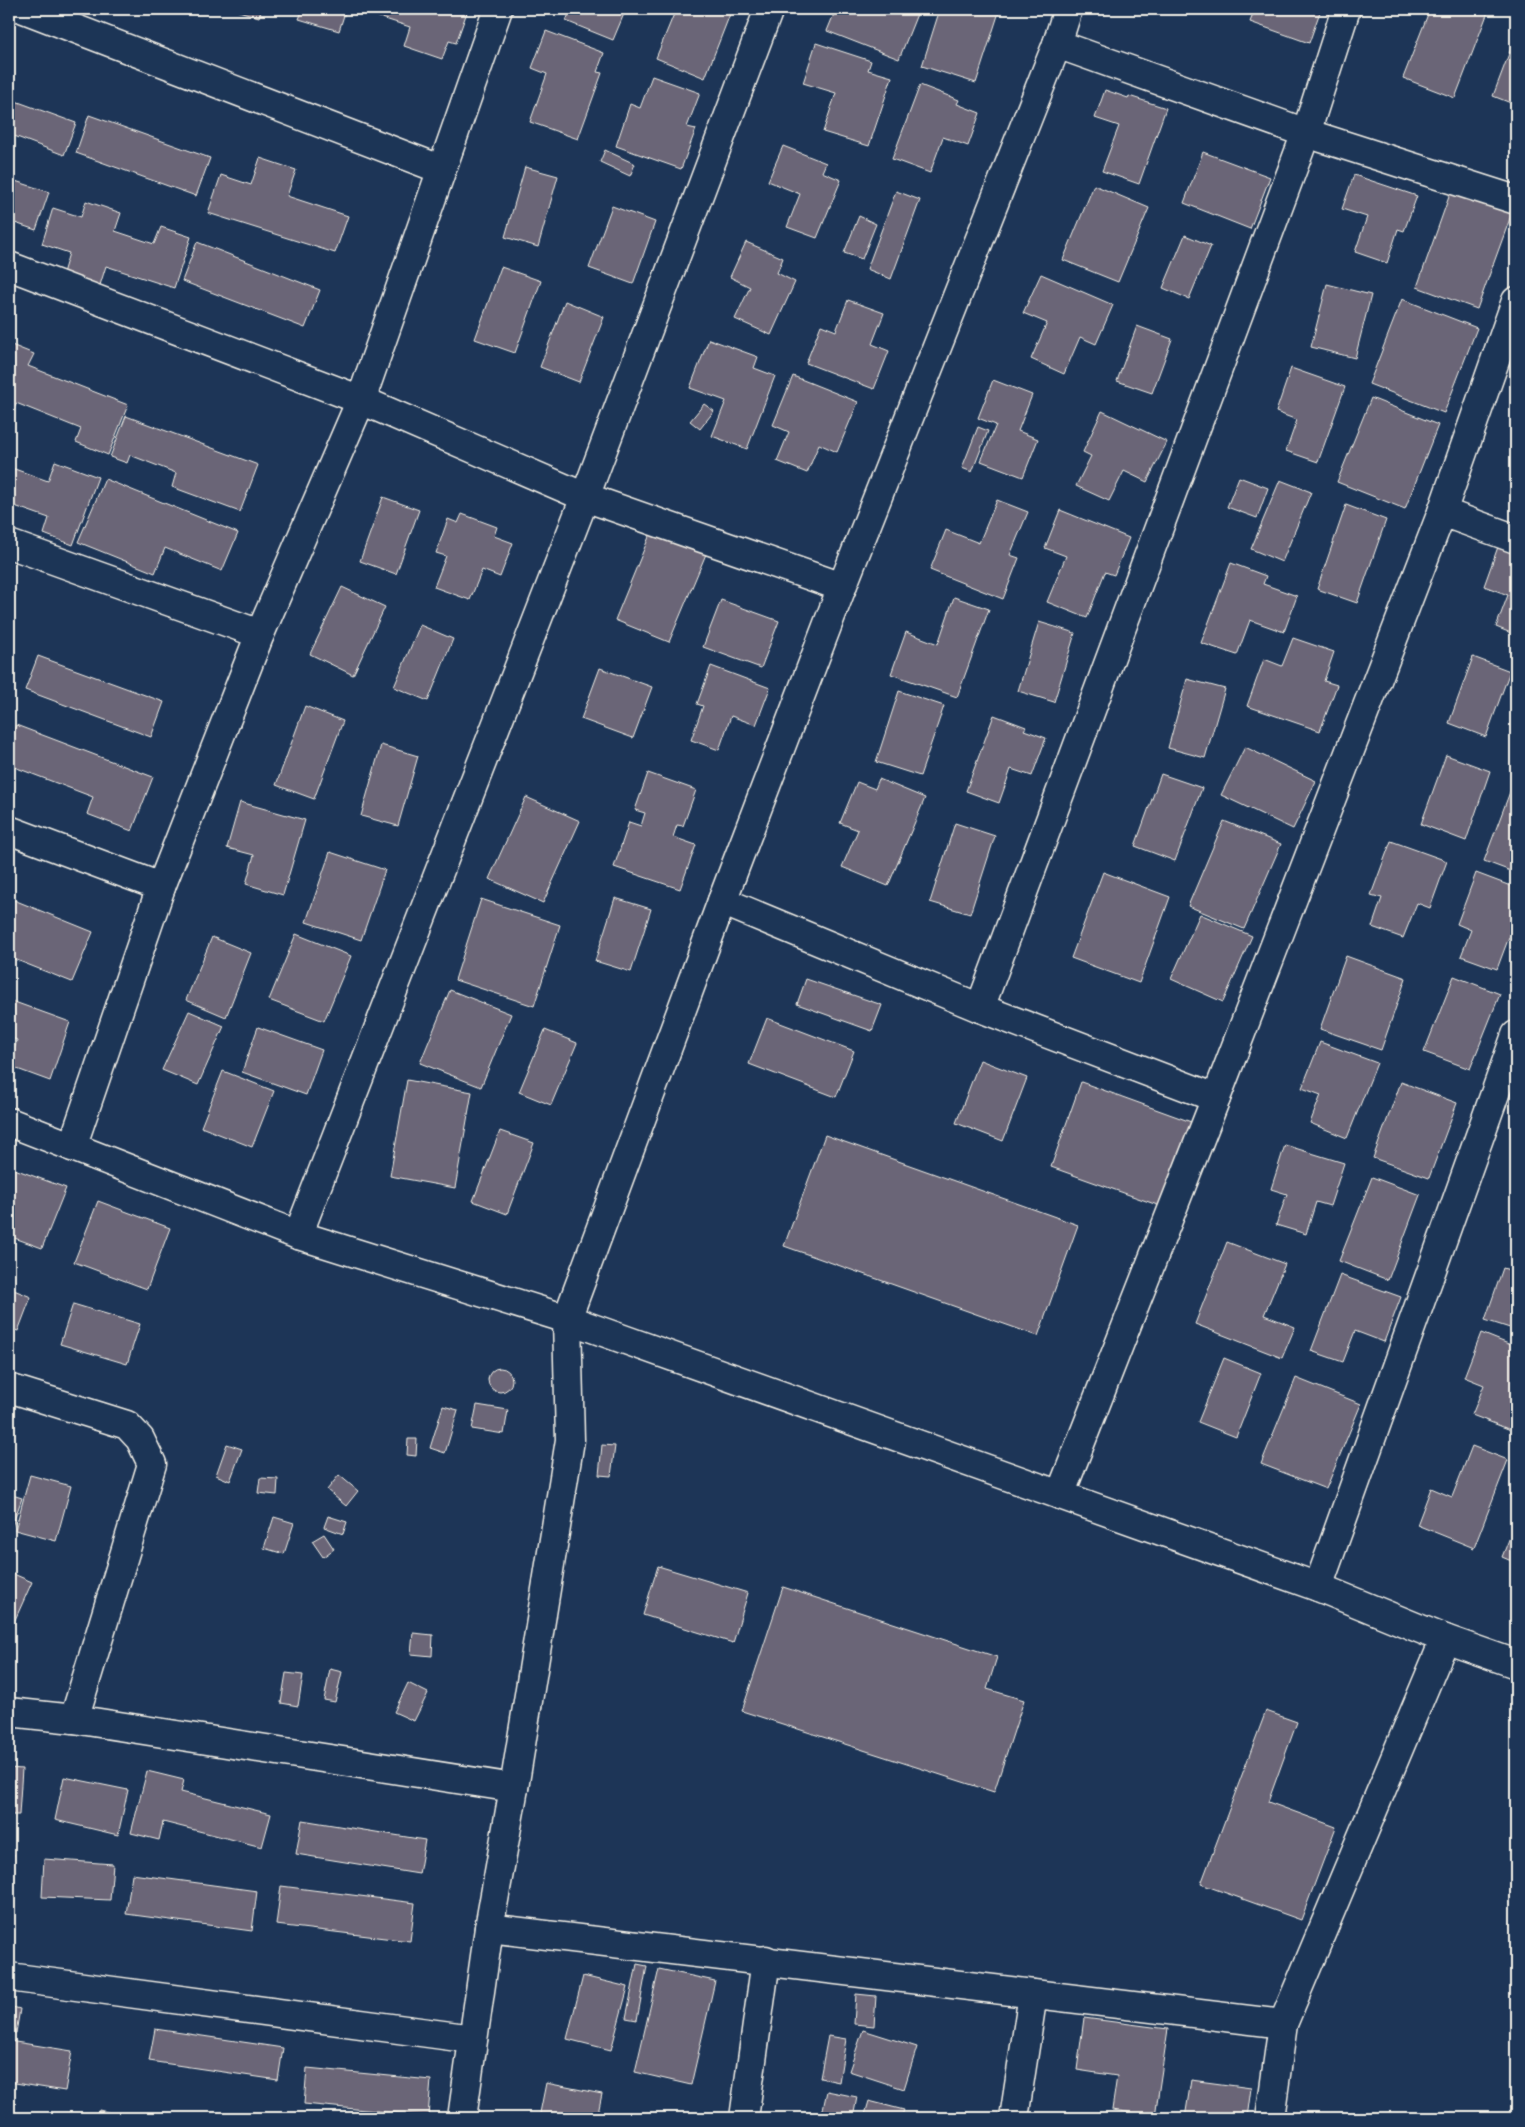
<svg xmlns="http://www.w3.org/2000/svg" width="1525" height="2127" font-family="'Architects Daughter',sans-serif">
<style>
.building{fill:#6a6577;stroke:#f4f1e8}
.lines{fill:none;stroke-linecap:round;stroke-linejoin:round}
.street-casing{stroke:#f4f1e8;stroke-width:31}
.street{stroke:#1d3557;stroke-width:28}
</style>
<rect width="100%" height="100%" fill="#1d3557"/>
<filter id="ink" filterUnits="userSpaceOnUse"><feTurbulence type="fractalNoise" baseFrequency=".02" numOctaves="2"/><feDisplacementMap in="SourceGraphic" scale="10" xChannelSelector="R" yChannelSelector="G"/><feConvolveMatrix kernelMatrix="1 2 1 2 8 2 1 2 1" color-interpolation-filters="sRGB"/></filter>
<g filter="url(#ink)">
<g class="building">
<path d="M232 9H262L259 17Z"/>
<path d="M303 9H346L339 31 299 19Z"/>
<path d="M354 9H458L467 12 456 43 449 41 442 59 404 46 410 27Z"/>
<path d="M571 9H626L613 40 566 21Z"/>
<path d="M676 9H732L705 78 656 58Z"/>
<path d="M836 9H919L899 59 827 31Z"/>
<path d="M940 9H1000L976 83 922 66Z"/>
<path d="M1255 9H1321L1309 43 1250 22Z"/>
<path d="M1430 9H1479L1488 12 1455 98 1403 78Z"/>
<path d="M546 31 604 53 597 72 602 73 578 139 530 122 547 74 532 68Z"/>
<path d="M1516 35V105L1493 96Z"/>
<path d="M816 43 871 61 868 70 892 77 869 146 823 132 836 93 803 83Z"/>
<path d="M652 76 700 93 687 127 696 129 681 169 616 146 630 104 640 108Z"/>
<path d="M920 85 959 100 957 104 980 113 968 146 943 137 930 173 892 159Z"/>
<path d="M1105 90 1128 98 1129 96 1166 108 1139 184 1102 171 1119 126 1095 118Z"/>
<path d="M10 99 76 123 64 155 9 134Z"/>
<path d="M89 115 210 158 196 196 76 153Z"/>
<path d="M783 146 826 163 822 172 841 180 817 238 787 227 800 194 768 181Z"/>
<path d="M605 150 635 164 630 176 600 162Z"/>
<path d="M1203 152 1270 177 1250 229 1184 203Z"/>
<path d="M260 158 296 170 287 196 348 216 335 253 208 213 221 175 251 185Z"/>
<path d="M525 167 558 176 538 247 505 237Z"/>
<path d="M1354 175 1417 196 1404 231 1398 229 1387 263 1355 252 1367 217 1342 209Z"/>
<path d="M9 179 49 192 36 230 9 221Z"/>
<path d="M1094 185 1149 208 1118 282 1063 260Z"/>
<path d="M896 191 920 200 891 279 867 269Z"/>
<path d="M1451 191 1512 213 1477 309 1417 287Z"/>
<path d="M86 201 121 213 115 231 154 244 161 227 191 237 174 288 106 266 100 285 63 273 69 253 42 244 53 208 81 217Z"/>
<path d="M612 206 655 222 633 284 589 268Z"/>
<path d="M859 216 876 224 862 259 844 253Z"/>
<path d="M1185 235 1211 246 1189 299 1163 288Z"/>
<path d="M197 242 320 290 305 328 182 281Z"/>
<path d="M746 242 783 258 777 273 795 282 771 335 735 319 750 287 730 277Z"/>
<path d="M501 267 541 281 515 353 475 339Z"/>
<path d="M1041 274 1113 305 1096 344 1080 337 1064 374 1031 359 1047 323 1023 313Z"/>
<path d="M1327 284 1371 295 1355 358 1311 347Z"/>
<path d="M1402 299 1477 328 1444 413 1369 384Z"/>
<path d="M848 300 884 313 872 344 889 351 874 389 806 363 821 325 836 331Z"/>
<path d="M565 301 604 317 579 382 540 367Z"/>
<path d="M1137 326 1172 339 1152 393 1117 381Z"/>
<path d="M709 339 758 357 754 368 775 376 747 449 712 436 726 401 690 388Z"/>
<path d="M9 344 34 354 28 366 128 405 108 455 76 442 81 429 16 403 9 421Z"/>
<path d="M1291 368 1345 387 1318 462 1286 451 1297 420 1276 412Z"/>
<path d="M793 376 858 402 837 452 819 444 807 473 777 461 789 432 773 425Z"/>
<path d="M993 380 1032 395 1018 431 1038 439 1023 477 981 461 996 425 978 418Z"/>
<path d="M1371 398 1438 425 1405 509 1337 482Z"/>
<path d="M704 404 714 411 700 429 690 421Z"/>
<path d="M1102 411 1167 442 1147 482 1124 471 1109 501 1076 486 1091 456 1083 452Z"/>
<path d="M126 416 258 465 240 512 172 487 176 473 130 455 127 463 110 457Z"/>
<path d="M978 427 988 431 972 472 962 468Z"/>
<path d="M55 461 98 477 73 545 44 534 49 518 9 504V467L48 481Z"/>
<path d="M1239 477 1268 488 1257 518 1227 507Z"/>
<path d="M105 479 238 533 222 571 165 548 155 573 78 542Z"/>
<path d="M1280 480 1311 492 1282 562 1251 549Z"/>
<path d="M383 497 419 510 396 574 360 561Z"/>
<path d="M997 500 1028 512 1010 555 1019 558 1003 599 930 570 946 530 979 543Z"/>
<path d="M1346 505 1386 520 1357 603 1317 589Z"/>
<path d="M1060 510 1129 538 1114 575 1105 572 1087 618 1047 602 1066 556 1045 548Z"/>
<path d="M462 514 497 527 494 536 513 543 500 577 482 570 470 600 434 587 446 556 436 553 448 519 458 523Z"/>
<path d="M651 532 706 554 669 642 615 620Z"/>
<path d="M1499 544 1516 550V635L1496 627 1508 595 1484 586Z"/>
<path d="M1231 563 1266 576 1263 584 1297 596 1284 632 1250 620 1237 655 1201 643Z"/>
<path d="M342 587 385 607 353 675 310 654Z"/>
<path d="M954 597 989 609 957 697 891 674 906 632 938 644Z"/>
<path d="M721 600 779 621 761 668 703 647Z"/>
<path d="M1039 622 1075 633 1054 702 1018 691Z"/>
<path d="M420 625 453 639 428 701 394 687Z"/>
<path d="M1293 638 1334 652 1324 681 1337 685 1320 731 1247 706 1264 659 1282 666Z"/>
<path d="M38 656 164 702 151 737 25 690Z"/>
<path d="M1473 657 1510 671 1486 737 1449 723Z"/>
<path d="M711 666 770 688 756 725 731 716 719 750 691 740 703 706 697 704Z"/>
<path d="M600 668 652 687 633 738 581 719Z"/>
<path d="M1187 679 1225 689 1205 758 1168 748Z"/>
<path d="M899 691 944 706 920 776 876 762Z"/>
<path d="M305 706 343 721 314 799 276 785Z"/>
<path d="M994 715 1026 727 1024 730 1046 738 1032 776 1011 769 999 803 966 791Z"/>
<path d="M16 725 153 777 132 831 87 814 93 797 9 765V744Z"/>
<path d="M381 745 418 756 398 826 361 816Z"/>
<path d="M1245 747 1316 781 1293 829 1221 795Z"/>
<path d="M1446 755 1490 771 1466 841 1421 824Z"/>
<path d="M648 773 696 790 683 826 677 825 673 837 696 845 680 889 614 867 629 822 641 826 645 813 635 810Z"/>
<path d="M1161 774 1202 788 1175 861 1135 846Z"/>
<path d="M1516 776V873L1484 861Z"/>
<path d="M879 779 925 798 888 886 842 867 858 830 840 823 857 782 875 789Z"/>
<path d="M526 797 580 821 543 903 489 879Z"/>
<path d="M240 802 305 820 283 895 246 884 254 855 227 848Z"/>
<path d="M1224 821 1281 844 1244 929 1188 906Z"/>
<path d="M955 823 995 836 970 914 930 902Z"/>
<path d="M1391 841 1447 861 1430 908 1417 903 1403 938 1372 927 1382 898 1371 895Z"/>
<path d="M330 852 385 870 361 940 306 922Z"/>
<path d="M1103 872 1170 897 1139 983 1071 958Z"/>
<path d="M1476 873 1516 888V940L1509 937 1497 969 1461 956 1471 930 1457 924Z"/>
<path d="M9 898 93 932 72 982 9 957Z"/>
<path d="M615 898 651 909 631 972 595 961Z"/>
<path d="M481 899 560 925 534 1006 455 980Z"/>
<path d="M1200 914 1252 936 1223 1002 1171 979Z"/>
<path d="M296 934 351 956 324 1021 269 1000Z"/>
<path d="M212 937 251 953 226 1017 186 1000Z"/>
<path d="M1346 956 1406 978 1381 1050 1320 1029Z"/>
<path d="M1454 976 1500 994 1470 1069 1424 1052Z"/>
<path d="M806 979 882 1005 872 1031 797 1004Z"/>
<path d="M450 990 511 1014 481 1087 420 1063Z"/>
<path d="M9 1000 70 1022 50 1081 9 1066 17 1040 9 1037Z"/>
<path d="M189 1011 224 1026 198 1085 162 1070Z"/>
<path d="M767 1018 854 1051 836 1097 749 1064Z"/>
<path d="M258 1027 322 1050 306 1095 242 1072Z"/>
<path d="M545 1030 577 1043 551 1105 519 1092Z"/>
<path d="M1320 1042 1377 1063 1347 1138 1310 1123 1321 1095 1302 1088Z"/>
<path d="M980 1060 1027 1078 1003 1141 956 1123Z"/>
<path d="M223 1071 274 1091 252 1147 201 1127Z"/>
<path d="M407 1080 472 1092 455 1188 390 1176Z"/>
<path d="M1081 1082 1194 1123 1163 1207 1051 1167Z"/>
<path d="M1401 1082 1457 1103 1429 1178 1373 1158Z"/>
<path d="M500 1131 534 1143 507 1214 473 1201Z"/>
<path d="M825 1135 1078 1225 1038 1336 784 1246Z"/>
<path d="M1285 1145 1344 1163 1330 1206 1316 1202 1306 1234 1276 1225 1287 1194 1271 1189Z"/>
<path d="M9 1167 66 1188 42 1248 9 1236Z"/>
<path d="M1372 1177 1420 1195 1388 1280 1339 1261Z"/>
<path d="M98 1201 170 1228 147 1289 74 1262Z"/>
<path d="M1227 1242 1285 1264 1264 1315 1295 1327 1282 1358 1195 1324Z"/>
<path d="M1503 1268 1516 1272V1330L1485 1320Z"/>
<path d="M1340 1275 1401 1297 1384 1342 1355 1331 1343 1362 1311 1351Z"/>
<path d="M9 1288 31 1297 18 1331 9 1328Z"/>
<path d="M73 1304 140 1324 127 1364 60 1344Z"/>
<path d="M1481 1333 1516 1347V1432L1472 1415 1484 1385 1464 1377Z"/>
<path d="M1224 1358 1261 1373 1236 1437 1198 1422Z"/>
<circle cx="500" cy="1380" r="12"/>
<path d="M1296 1378 1361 1404 1326 1489 1261 1464Z"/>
<path d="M477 1405 508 1410 504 1434 472 1429Z"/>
<path d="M443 1406 458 1410 445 1453 430 1448Z"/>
<path d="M408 1439H417L416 1456 407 1455Z"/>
<path d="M227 1444 242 1449 230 1481 216 1475Z"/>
<path d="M602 1445 615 1446 611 1476 599 1475Z"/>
<path d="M1472 1446 1508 1460 1474 1548 1417 1525 1431 1488 1452 1497Z"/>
<path d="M30 1475 71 1486 56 1541 15 1530Z"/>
<path d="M339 1475 358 1491 346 1506 327 1490Z"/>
<path d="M260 1478 278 1479 277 1495 258 1493Z"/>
<path d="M9 1494 22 1498 11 1529 9 1528Z"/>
<path d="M328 1516 347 1522 343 1534 324 1527Z"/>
<path d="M274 1517 294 1523 284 1554 264 1548Z"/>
<path d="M1516 1522V1563L1502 1557Z"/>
<path d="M324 1534 334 1549 323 1557 312 1541Z"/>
<path d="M658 1566 748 1593 733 1643 643 1615Z"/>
<path d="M9 1572 32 1582 9 1633Z"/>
<path d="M783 1587 997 1657 987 1689 1024 1700 994 1792 742 1711Z"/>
<path d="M413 1633 433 1635 432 1656 411 1654Z"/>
<path d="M330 1669 342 1672 335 1702 324 1700Z"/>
<path d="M286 1673 303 1675 298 1706 281 1703Z"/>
<path d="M408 1683 428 1693 414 1721 394 1712Z"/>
<path d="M1266 1711 1297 1722 1268 1802 1336 1827 1301 1920 1201 1884Z"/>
<path d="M9 1768 22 1769 19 1815H9Z"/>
<path d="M147 1771 184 1780 181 1792 271 1814 262 1847 163 1822 159 1840 131 1833Z"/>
<path d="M64 1777 128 1790 118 1835 55 1820Z"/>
<path d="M302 1820 425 1840 419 1874 296 1854Z"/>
<path d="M9 1854H14L9 1885Z"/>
<path d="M44 1859 113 1864 110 1900 42 1897Z"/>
<path d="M132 1874 257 1891 252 1931 126 1914Z"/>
<path d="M281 1886 415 1903 410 1941 276 1925Z"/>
<path d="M637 1964 647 1966 637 2020 626 2018Z"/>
<path d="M659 1969 715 1981 691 2085 635 2072Z"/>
<path d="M583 1976 628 1987 611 2050 567 2039Z"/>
<path d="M856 1994 876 1996 874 2026 854 2024Z"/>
<path d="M9 2006 20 2009 16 2033 9 2032Z"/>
<path d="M1084 2018 1168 2029 1155 2116 1112 2110 1117 2076 1077 2070Z"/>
<path d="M155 2029 283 2048 278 2080 149 2061Z"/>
<path d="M863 2030 917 2047 904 2089 849 2071Z"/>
<path d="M828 2036 846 2039 839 2082 820 2078Z"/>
<path d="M9 2041 72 2051 65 2091 9 2082Z"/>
<path d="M307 2068 431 2080 428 2116 304 2104Z"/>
<path d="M1191 2080 1251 2088 1247 2118H1185Z"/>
<path d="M546 2083 602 2094 597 2118H539Z"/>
<path d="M827 2091 857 2097 853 2118H821Z"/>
<path d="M869 2101 904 2110 901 2118H864Z"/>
<path d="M99 2110 131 2118H97Z"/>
<path d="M9 2114 40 2118H9Z"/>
</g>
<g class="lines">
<g class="street-casing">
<g id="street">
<path d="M24 9 440 169"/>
<path d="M1057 44 1306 133 1516 200"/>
<path d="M9 266 361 400 585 497 842 587"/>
<path d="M1442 512 1516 539"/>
<path d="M9 544 260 634"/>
<path d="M9 830 161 887"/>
<path d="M722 901 980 1008 1216 1098"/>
<path d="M980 1008 1306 133 1346 9"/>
<path d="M9 1122 298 1235 567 1319 1318 1587 1445 1639 1516 1664"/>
<path d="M72 1147 161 887 260 634 361 400 498 9"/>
<path d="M298 1235 585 497 769 9"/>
<path d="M9 1388 127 1425 140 1439 152 1464 74 1719"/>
<path d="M1060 1495 1216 1098 1442 512 1516 301"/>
<path d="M1318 1587 1516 1035"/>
<path d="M9 1712 74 1719 514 1788"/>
<path d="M489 1928 1283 2024"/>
<path d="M9 1977 473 2039"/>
<path d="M462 2118 489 1928 514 1788 570 1440 567 1319 722 901 842 587 1057 44 1068 9"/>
<path d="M744 2118 766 1960"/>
<path d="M1014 2118 1033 1994"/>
<path d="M1270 2118 1283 2024 1445 1639"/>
</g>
</g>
<use href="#street" class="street"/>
</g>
</g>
<rect width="1525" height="2127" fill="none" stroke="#1d3557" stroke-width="30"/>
<rect x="15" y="15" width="1495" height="2097" fill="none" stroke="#f4f1e8" stroke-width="2" filter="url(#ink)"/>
</svg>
